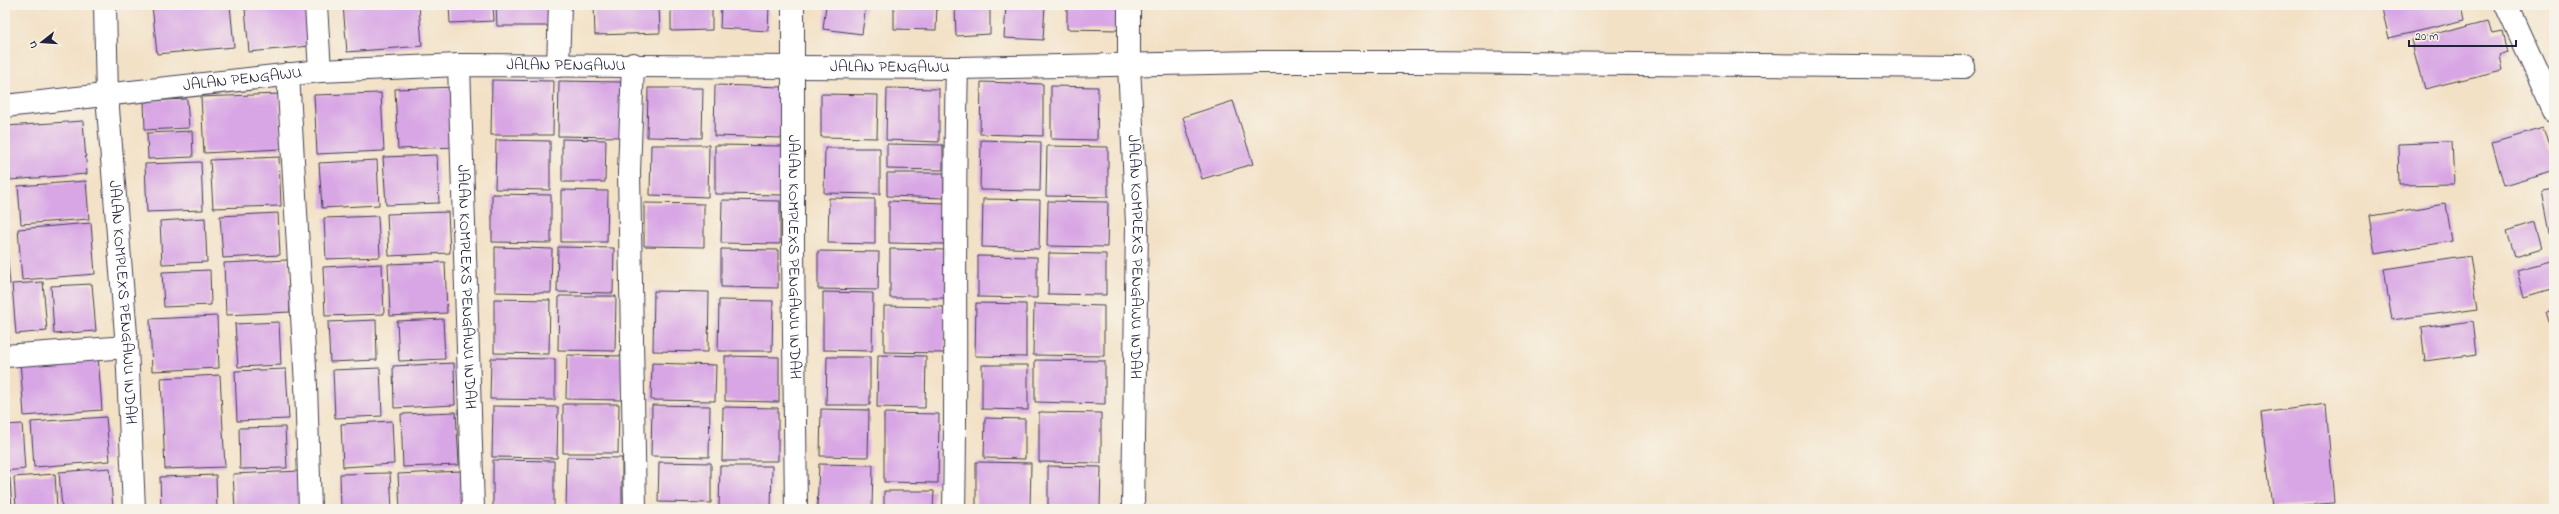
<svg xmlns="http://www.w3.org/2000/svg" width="2559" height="514" font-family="'Indie Flower',sans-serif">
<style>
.building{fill:#d8a6e5}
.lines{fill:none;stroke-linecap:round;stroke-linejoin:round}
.street-casing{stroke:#413f50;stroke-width:24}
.street{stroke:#fff;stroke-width:22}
.labels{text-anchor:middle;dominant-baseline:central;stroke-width:4;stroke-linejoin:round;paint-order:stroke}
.street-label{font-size:16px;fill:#22223b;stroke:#f7f3e8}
</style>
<rect width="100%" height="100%" fill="#f7f3e8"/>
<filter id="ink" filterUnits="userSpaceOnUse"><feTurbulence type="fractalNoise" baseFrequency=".025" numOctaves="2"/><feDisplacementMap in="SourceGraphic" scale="8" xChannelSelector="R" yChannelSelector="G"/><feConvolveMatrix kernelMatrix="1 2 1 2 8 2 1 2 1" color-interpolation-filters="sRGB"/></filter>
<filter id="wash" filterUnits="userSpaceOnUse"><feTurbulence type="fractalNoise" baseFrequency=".012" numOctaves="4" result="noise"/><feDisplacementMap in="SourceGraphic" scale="16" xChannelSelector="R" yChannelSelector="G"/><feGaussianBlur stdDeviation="0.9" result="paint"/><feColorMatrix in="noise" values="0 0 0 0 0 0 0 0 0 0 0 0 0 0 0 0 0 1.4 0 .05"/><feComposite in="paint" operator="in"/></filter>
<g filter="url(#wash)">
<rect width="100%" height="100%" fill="#f3e1c6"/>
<g id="blocks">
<g class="building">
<path d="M152 5H230L234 47 157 54Z"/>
<path d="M288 5H307L310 46 249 52 245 9Z"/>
<path d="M343 5H419L422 46 347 52Z"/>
<path d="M449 5H493L494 21 450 23Z"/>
<path d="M496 5H551V26H497Z"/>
<path d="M594 5H659L660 33 595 35Z"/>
<path d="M671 5H712V30L671 31Z"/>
<path d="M721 5H769L768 31 720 28Z"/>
<path d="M826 5H866L862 34 823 29Z"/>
<path d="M894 5H937L936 30 894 29Z"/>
<path d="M955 5H990V34L956 36Z"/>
<path d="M1006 5H1045L1043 40 1004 38Z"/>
<path d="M1067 5H1120L1119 30 1067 29Z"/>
<path d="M2381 5H2462L2465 20 2389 38Z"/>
<path d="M2489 20 2493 34 2503 32 2508 53 2499 56 2502 70 2424 89 2411 40Z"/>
<path d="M492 80 554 81 553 135H491Z"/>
<path d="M559 81 621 82V137L558 136Z"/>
<path d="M981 82 1043 84V136L980 134Z"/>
<path d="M715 85 783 87V138L714 136Z"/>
<path d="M1051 86 1098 87 1097 140 1051 139Z"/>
<path d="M457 87 459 147 398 149 395 89Z"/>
<path d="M648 88H703L702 138 647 137Z"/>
<path d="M887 88 939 89V142L886 140Z"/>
<path d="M381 93 384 151 317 154 314 95Z"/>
<path d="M279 94 281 149 204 153 201 97Z"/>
<path d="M821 94 878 95 877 138 821 137Z"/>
<path d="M187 99 189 128 145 130 144 101Z"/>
<path d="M1233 101 1253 164 1202 179 1183 117Z"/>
<path d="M83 121 87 174 10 180 6 126Z"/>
<path d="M2544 127 2554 160V171L2504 186 2492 142Z"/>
<path d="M192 131 193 157 148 159 147 133Z"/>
<path d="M562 139 606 140 605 182H562Z"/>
<path d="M496 140 550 141V190L495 189Z"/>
<path d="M981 140 1041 142 1040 191 980 190Z"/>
<path d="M2452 142 2454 184 2399 185 2398 144Z"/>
<path d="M887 144 943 145V170L887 169Z"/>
<path d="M651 145H709L708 197 650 195Z"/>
<path d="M715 145 782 146 784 195 715 194Z"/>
<path d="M1047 146 1108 147V197L1046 196Z"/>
<path d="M825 148H880V194L824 193Z"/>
<path d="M437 155 439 203 386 205 383 157Z"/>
<path d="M279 157 281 206 213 208 210 160Z"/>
<path d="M377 160 379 205 322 208 319 163Z"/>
<path d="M201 162 203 210 147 212 145 164Z"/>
<path d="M887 173H944V198L887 196Z"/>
<path d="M86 181 89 219 21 224 18 186Z"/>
<path d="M2554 188V237H2551L2542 190Z"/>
<path d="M561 190 608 191 607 242H561Z"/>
<path d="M492 194 551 195V243L492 242Z"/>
<path d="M829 198 875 199V244L828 243Z"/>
<path d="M983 199 1040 200 1039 249 982 247Z"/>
<path d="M722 200 780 201V244L721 243Z"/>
<path d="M889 201 945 203 944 244 889 243Z"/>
<path d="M1048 201 1108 202 1107 247 1047 246Z"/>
<path d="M644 203 704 204V247L644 246Z"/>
<path d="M2446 204 2452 241 2375 254 2369 216Z"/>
<path d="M448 212 450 253 389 256 387 214Z"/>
<path d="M278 213 280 255 223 258 220 216Z"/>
<path d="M378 216 380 257 326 259 324 218Z"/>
<path d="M205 218 207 262 162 264 160 221Z"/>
<path d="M2535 222 2542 248 2515 256 2507 231Z"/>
<path d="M91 223 95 274 22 280 18 229Z"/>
<path d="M5 230 10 284H5Z"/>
<path d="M495 247 552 249 551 293 495 292Z"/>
<path d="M558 247 614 248 613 293 557 292Z"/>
<path d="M721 249 778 250V288L721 287Z"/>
<path d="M890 249 948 250 947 298H890Z"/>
<path d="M818 251 879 252 878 290 818 289Z"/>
<path d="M1049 253 1106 254V295L1048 294Z"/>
<path d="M978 256 1037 257V298L978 297Z"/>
<path d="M2470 256 2478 308 2392 320 2384 269Z"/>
<path d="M288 260 290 312 226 315 224 263Z"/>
<path d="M2554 260V289L2524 298 2517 270Z"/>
<path d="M445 262 447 313 390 316 388 264Z"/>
<path d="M382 264 384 314 325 316 323 267Z"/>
<path d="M210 270 211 305 164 307 162 272Z"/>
<path d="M43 282 47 331 16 334 12 284Z"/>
<path d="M92 284 96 331 54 334 51 286Z"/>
<path d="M654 291 709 292 708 352 653 351Z"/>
<path d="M823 292 873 293 872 351 823 350Z"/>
<path d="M559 296H616L615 351 558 350Z"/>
<path d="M494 299 550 300 549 354 494 353Z"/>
<path d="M719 300 773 301 772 351H718Z"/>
<path d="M976 303 1026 304V357L975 356Z"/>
<path d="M1034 304 1104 306V356L1033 355Z"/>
<path d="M884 306 946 307 945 353 884 352Z"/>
<path d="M5 307 9 338 5 339Z"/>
<path d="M2554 310V338L2546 312Z"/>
<path d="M217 316 219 368 152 371 150 319Z"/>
<path d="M443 319 445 359 399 361 397 321Z"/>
<path d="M376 320 377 360 330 362 328 322Z"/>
<path d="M2473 321 2477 354 2425 361 2421 328Z"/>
<path d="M279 322 281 365 238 367 235 324Z"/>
<path d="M98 355 102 410 24 416 20 360Z"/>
<path d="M567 355 623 356 622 400 566 399Z"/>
<path d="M878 355 926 356 925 408 877 407Z"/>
<path d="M725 356 779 357V402L725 401Z"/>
<path d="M827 357H870V405H826Z"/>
<path d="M491 358 555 359V400L490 399Z"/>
<path d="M1035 360 1105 361V404L1035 402Z"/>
<path d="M454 363 455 405 394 408 393 366Z"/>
<path d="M652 363 716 365 715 401 651 400Z"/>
<path d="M982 365H1028V410L982 409Z"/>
<path d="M380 368 382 416 335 418 333 370Z"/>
<path d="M286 369 289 419 237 421 235 371Z"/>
<path d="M220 375 225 467 165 469 161 378Z"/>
<path d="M6 396 8 421H5V397Z"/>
<path d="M563 404H619L618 453H563Z"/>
<path d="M2326 404 2334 503 2272 507 2261 413Z"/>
<path d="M652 405 710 406 709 457 651 456Z"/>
<path d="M493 406 558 407 557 458 492 457Z"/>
<path d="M723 407 778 408V461H722Z"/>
<path d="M821 409 869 410 868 457 820 456Z"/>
<path d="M456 412 459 465 403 467 401 414Z"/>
<path d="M1039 412 1101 413V463L1039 462Z"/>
<path d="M884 413 939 414 938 483 884 482Z"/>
<path d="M106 417 110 461 34 467 31 422Z"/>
<path d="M985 418 1025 419V459L984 458Z"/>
<path d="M392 421 394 464 343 467 341 424Z"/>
<path d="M22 424 25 469 5 471V425Z"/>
<path d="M285 427 287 468 240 469 239 428Z"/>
<path d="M567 457 622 458V509H566Z"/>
<path d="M493 460 554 461V509L493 508Z"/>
<path d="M659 462 711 463V503L658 502Z"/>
<path d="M976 462 1031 463 1030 509H976Z"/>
<path d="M819 464 873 465 872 509H817Z"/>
<path d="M720 466H772L771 509 719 508Z"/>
<path d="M1048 466 1101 467 1100 509H1048Z"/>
<path d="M110 468 113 509H62L59 472Z"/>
<path d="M301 471 303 509H235L233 474Z"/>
<path d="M461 471 462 509H400L398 474Z"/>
<path d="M390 473 392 509H341L340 474Z"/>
<path d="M55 474 57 509H16L14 477Z"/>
<path d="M216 475 217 509H161L160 477Z"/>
<path d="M10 478 12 509H5V479Z"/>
<path d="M884 491H934L933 509H884Z"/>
</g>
</g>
</g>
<g filter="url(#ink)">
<use href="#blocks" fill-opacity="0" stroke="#413f50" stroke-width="1"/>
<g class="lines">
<g class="street-casing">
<g id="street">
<path id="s1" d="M105 5 107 96 127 347 134 509"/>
<path d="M316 5 320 71"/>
<path id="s2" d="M793 5V248L796 509"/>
<path id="s3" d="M1129 5V66L1137 224 1133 509"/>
<path d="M2506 5 2554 110"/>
<path d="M633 64 629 172 635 509"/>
<path id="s4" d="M459 65 473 509"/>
<path d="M558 66 560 5"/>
<path d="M288 74 306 385 310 509"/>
<path id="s5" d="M5 106 320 71 459 65 957 68 1259 62H1420L1964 67"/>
<path d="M5 356 127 347"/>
<path d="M954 509C957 362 953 215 957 68"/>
</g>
</g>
<use href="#street" class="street"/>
</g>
</g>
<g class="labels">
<g class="street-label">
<text stroke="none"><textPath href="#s5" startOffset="563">JALAN PENGAWU</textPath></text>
<text stroke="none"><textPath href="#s5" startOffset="887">JALAN PENGAWU</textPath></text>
<text stroke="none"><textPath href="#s5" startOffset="239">JALAN PENGAWU</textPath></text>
<text stroke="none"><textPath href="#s2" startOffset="252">JALAN KOMPLEXS PENGAWU INDAH</textPath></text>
<text stroke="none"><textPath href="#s3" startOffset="252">JALAN KOMPLEXS PENGAWU INDAH</textPath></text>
<text stroke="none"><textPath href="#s4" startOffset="222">JALAN KOMPLEXS PENGAWU INDAH</textPath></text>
<text stroke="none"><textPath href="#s1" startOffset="298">JALAN KOMPLEXS PENGAWU INDAH</textPath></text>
</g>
</g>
<rect width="2559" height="514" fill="none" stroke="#f7f3e8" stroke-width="20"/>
<g transform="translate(42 42) rotate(253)" stroke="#f7f3e8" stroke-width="3" paint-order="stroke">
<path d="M0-3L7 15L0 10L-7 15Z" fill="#22223b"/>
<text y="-6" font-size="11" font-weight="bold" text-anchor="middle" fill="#22223b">U</text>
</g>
<path d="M2409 40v6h107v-6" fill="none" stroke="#22223b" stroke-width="2"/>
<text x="2415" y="40" font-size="12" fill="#22223b" stroke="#f7f3e8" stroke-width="3" paint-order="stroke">20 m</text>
</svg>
